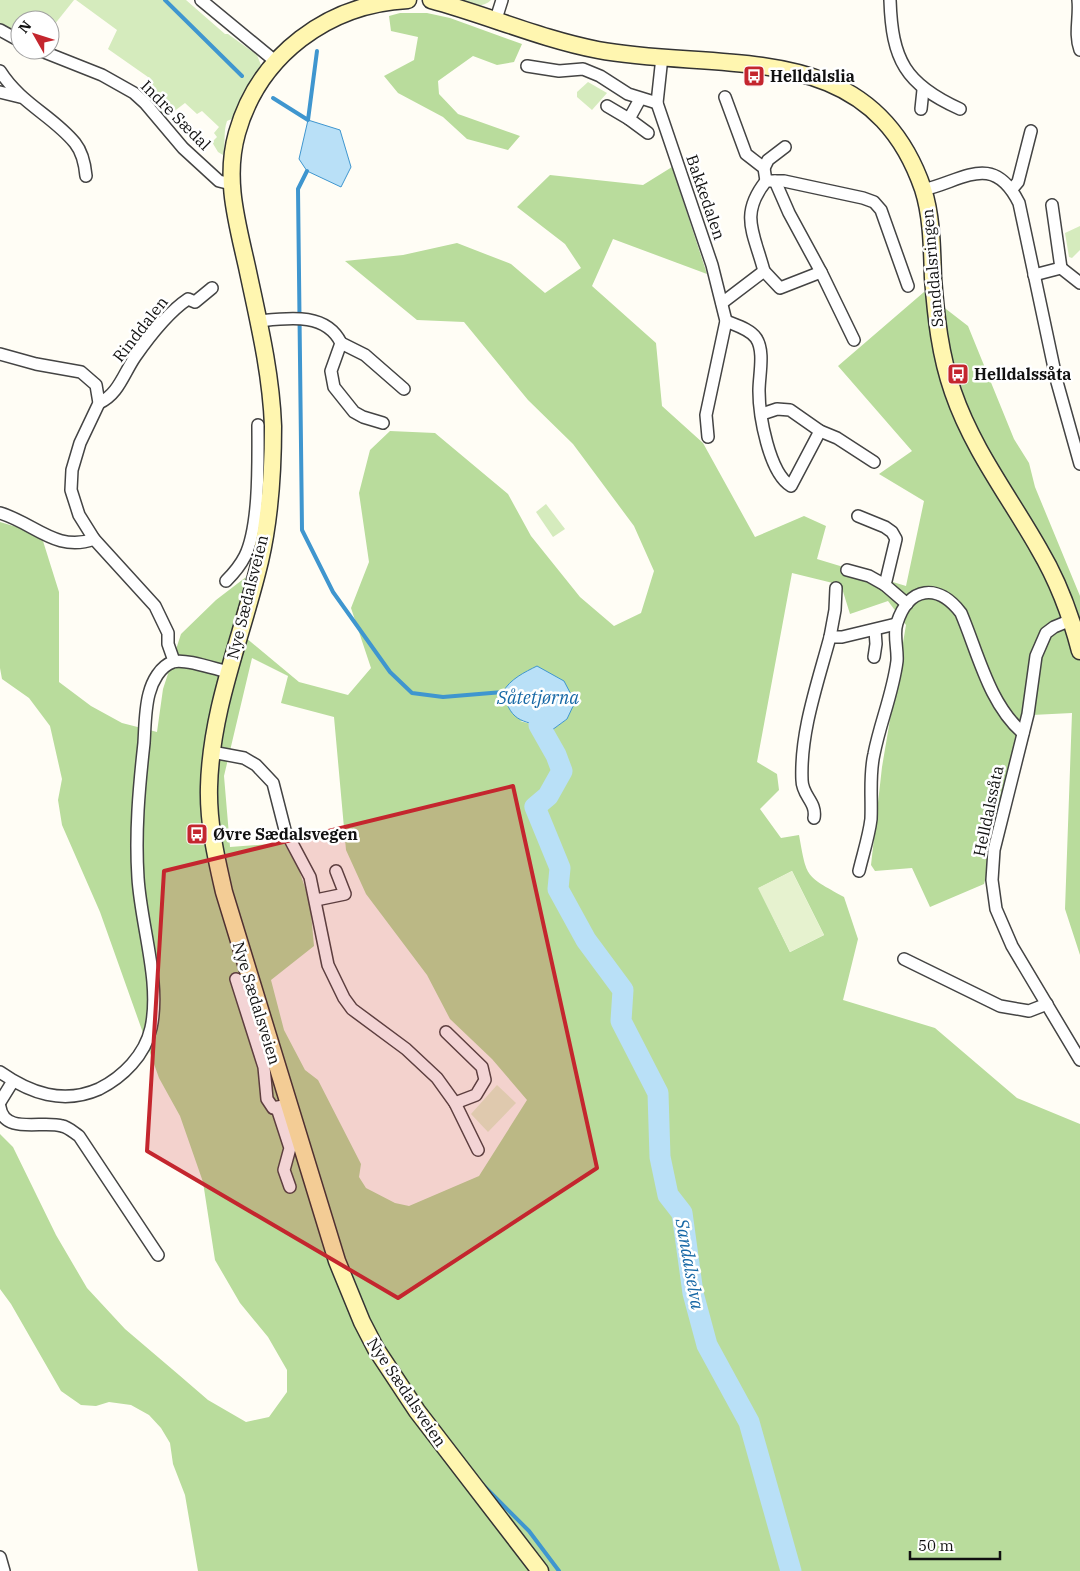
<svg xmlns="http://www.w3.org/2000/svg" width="1080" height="1571" font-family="'IBM Plex Serif',serif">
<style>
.green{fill:#d5ebbd}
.forest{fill:#b9dc9c;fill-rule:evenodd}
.pitch{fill:#e6f2cf}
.water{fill:#b9e0f7;stroke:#3f96cf}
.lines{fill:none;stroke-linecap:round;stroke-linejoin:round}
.stream{stroke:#3f96cf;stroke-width:4}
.river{stroke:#b9e0f7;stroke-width:21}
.street-casing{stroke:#444;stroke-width:14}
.secondary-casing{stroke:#333;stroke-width:19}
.street{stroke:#fff;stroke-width:11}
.secondary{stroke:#fff6b0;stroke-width:16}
.marked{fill:#c4262e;fill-opacity:0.2;stroke:#c4262e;stroke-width:4;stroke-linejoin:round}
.labels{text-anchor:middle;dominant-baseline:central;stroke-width:5;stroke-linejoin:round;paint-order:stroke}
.poi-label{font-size:16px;font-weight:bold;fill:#111;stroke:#fff;text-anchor:start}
.street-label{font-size:16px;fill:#111;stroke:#fff}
.water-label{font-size:18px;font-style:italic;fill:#1768a6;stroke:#fff}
</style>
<rect width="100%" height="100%" fill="#fffdf5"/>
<g class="green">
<path d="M0 0H74L50 30V20H20V36L0 25Z"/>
<path d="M76 0H186L225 34H228L257 55 261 65 243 95 234 118 227 121C223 132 226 143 223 155L218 152 212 142 217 137 214 133 219 127 202 111 197 114 185 103 164 119 140 91 148 77 108 49 117 30Z"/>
<path d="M458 0H491C481 10 469 3 458 0Z"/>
<path d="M588 82 607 93 592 110 577 97V92Z"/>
<path d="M1080 226V250L1072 258 1069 257 1065 233Z"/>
<path d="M546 504 565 529 553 537 536 512Z"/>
</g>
<g class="forest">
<path d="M400 13H427L450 18 522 44 514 62 497 65 473 56 438 81 439 94 458 114 520 136 508 150 467 139 443 117 398 93 384 76 414 60 418 37 391 31 389 16Z"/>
<path d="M672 167 707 274 613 239 592 286 656 343 662 406 703 443 755 537 804 516 826 526 817 559 906 586 924 501 879 474 912 451 838 366 924 292 968 326 1014 439 1029 463 1035 487 1080 596V955L1065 909 1072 713 1032 715 984 884 930 907 912 868 875 871 871 865 882 767 906 625 888 601 850 614 841 585 792 573 757 762 777 774 779 790 760 809 781 838 799 835C807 879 805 875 844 897L858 939 843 1000 935 1028 1017 1098 1080 1124V1571H198L185 1495 173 1464 170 1443 161 1428 149 1415 131 1405 109 1402 96 1406 81 1405 61 1391 11 1304 0 1289V1134L13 1147 56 1235 87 1288 125 1329 179 1375 208 1400 246 1422 269 1417 287 1392V1370L268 1337 240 1303 215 1260 203 1182 180 1116 159 1078 100 912 62 825 58 800 62 779 50 726 29 698 2 679 0 668V522L27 530 43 541 59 592V682L91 706 122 723 157 732 163 689 181 634 216 600 246 577 233 627 299 682 348 695 371 668 351 608 369 562 359 493 370 450 390 431 435 433 508 494 531 536 580 597 614 626 641 613 654 571 634 526 573 444 528 400 464 322 417 320 345 261 403 255 457 243 511 264 545 293 581 268 565 244 517 207 550 175 643 185ZM252 658 288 676 281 703 334 717 346 850 366 894 427 975 450 1019 492 1059 527 1100 479 1176 409 1206 395 1203 366 1188 359 1177 361 1164 318 1080 305 1070 284 1030 271 980 314 946 310 902 299 870 284 843 230 847 224 776ZM567 719 552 730 520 721ZM792 871 824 935 790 952 759 888Z"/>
</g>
<g class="pitch">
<path d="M792 871 824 935 790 952 758 888Z"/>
<path d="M497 1085 516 1103 488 1132 471 1114Z"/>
</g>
<g class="water">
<path d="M308 120 340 130 351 167 341 187 307 171 299 159Z"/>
<path d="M537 666 564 681 575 702 567 719 552 730C524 719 512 726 503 692 510 679 525 672 537 666Z"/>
</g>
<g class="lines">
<g class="stream">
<path d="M165 0 242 76"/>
<path d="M273 98 308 120 317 51"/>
<path d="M307 171 298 189 302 530 333 592 390 672 412 693 443 697 503 692"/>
<path d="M482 1484 529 1531 559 1571"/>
</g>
<path class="river" d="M539 725 556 755 562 771 548 796 535 807 560 868 558 889 586 940 623 990 621 1021 658 1093 660 1157 668 1195 682 1213 693 1293 707 1345 749 1422 791 1571"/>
<g class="street-casing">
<g id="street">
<path d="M201 0 275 61"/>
<path d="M890 0C892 60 905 84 960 109"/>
<path d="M1078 0C1080 17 1074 33 1080 50"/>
<path d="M496 19 502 0"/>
<path d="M0 30 20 41"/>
<path d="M39 50 102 75 134 93 145 103 183 148 219 181 231 184"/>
<path d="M662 57 657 103 712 265 726 321 706 415 708 437"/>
<path d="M527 66 559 71 583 69 600 76 628 94 657 103"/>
<path d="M0 71C21 104 53 116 75 143 83 153 85 165 86 176"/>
<path d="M0 92 20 97"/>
<path d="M725 97 746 154 764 168 766 181"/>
<path d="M607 106 629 119 640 99"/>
<path d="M921 109 923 90"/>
<path d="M629 119 648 133"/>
<path d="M764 168 768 160 785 147"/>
<path d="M1012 189 1018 182 1031 131"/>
<path d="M923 190C963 181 993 151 1019 203L1057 382 1080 464"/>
<path d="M1052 205 1061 268"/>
<path d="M764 271 780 288 821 272 789 213 775 181"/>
<path d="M821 272 854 340"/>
<path d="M1034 275 1061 268 1080 283"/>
<path d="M722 303 764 271C754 233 739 215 766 181H784L863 198 874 202 881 210 908 286"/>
<path d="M259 321C288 318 326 312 341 343L331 371 334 387 354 412 363 417 383 423"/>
<path d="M726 321C735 325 750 329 756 338 765 351 759 375 759 391 759 415 769 473 791 486L820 431"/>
<path d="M341 343 365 355 404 389"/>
<path d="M0 354 36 364 81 372 96 385 99 403 80 443 72 470 71 490 79 515 94 539 155 606 168 633V644L174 661"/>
<path d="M99 403C118 395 124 373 135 357 149 337 167 313 188 299L195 302 212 288"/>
<path d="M762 414 777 409 790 410 820 431 837 438 874 462"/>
<path d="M0 513C34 523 57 553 94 539"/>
<path d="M858 516 885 527 892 532 896 539 885 585 907 604"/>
<path d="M847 570 869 576 885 585"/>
<path d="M226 581C233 574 240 566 245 556 260 525 258 460 258 425"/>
<path d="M1071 620 1054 627 1046 633 1036 656 1028 714 994 850 992 880 996 909 1012 946 1080 1060"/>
<path d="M830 637 835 610 836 588"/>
<path d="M874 657 876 644 875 630"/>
<path d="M212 752 244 758 256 765 273 783 285 830 310 877 328 965 344 998 352 1009 406 1049 437 1078 455 1103 478 1150"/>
<path d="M814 818C817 802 802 796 802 780 800 732 818 682 830 637H842L896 624"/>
<path d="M859 871C863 854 869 836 871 819 872 798 869 775 874 754 880 723 893 693 897 661 898 649 893 634 897 623 909 586 938 583 961 613 978 653 989 704 1023 733"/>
<path d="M316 900 345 894 336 871"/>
<path d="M904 959 1000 1006 1029 1011 1047 1004"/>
<path d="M236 979 264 1067 267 1099 273 1108 288 1105"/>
<path d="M446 1032 482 1067 485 1080 476 1095 455 1103"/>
<path d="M0 1072C30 1093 63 1105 99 1089 123 1077 145 1055 151 1028 161 982 141 926 138 878 135 833 139 788 144 743 145 727 145 709 149 694 152 682 160 666 173 662 184 658 215 669 228 672"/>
<path d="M0 1102 13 1081"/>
<path d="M0 1107C4 1135 43 1120 62 1126 68 1127 73 1132 79 1136L158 1255"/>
<path d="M277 1108 290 1148 284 1170 290 1187"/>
<path d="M0 1557 4 1571"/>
</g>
</g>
<g class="secondary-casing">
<g id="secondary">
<path d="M408 0C328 4 259 55 237 133 224 179 237 222 247 267 258 319 271 372 273 426 273 470 270 518 260 561 242 637 211 708 209 787 208 823 216 857 224 892L337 1261 362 1322 376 1349 417 1411 540 1571"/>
<path d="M431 0C487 15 541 39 598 50 722 73 870 35 923 189 932 217 932 249 933 278 936 317 940 355 953 392 973 450 1009 496 1039 549 1058 581 1071 616 1080 651"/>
</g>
</g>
<use href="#street" class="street"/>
<use href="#secondary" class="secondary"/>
</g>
<path class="marked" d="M513 786 597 1168 398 1298 147 1151 164 871Z"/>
<defs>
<g id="bus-square" transform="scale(1.125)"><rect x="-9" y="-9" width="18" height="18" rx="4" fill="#c4262e" stroke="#fff"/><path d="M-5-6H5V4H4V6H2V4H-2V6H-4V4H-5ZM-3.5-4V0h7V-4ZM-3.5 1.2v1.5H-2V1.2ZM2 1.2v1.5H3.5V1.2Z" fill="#fff"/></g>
</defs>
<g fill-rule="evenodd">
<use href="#bus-square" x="754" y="76"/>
<use href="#bus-square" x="958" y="374"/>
<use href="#bus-square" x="197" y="834"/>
</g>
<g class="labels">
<g class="poi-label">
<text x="770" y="76">Helldalslia</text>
<text x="974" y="374">Helldalssåta</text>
<text x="213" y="834">Øvre Sædalsvegen</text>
</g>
<g class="street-label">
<text transform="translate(176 115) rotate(45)">Indre Sædal</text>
<text transform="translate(706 197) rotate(71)">Bakkedalen</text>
<text transform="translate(932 268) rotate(-95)">Sanddalsringen</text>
<text transform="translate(140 329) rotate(-52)">Rinddalen</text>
<text transform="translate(247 597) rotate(-76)">Nye Sædalsveien</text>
<text transform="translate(988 811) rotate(-78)">Helldalssåta</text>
<text transform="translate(257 1003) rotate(73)">Nye Sædalsveien</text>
<text transform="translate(407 1392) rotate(56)">Nye Sædalsveien</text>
</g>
<g class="water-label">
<text x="538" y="697">Såtetjørna</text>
<text transform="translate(690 1264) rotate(80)">Sandalselva</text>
</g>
</g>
<g transform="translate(35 35) rotate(309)"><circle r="24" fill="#ffffff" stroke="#a0a0a0"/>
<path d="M0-4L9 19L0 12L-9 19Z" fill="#c4262e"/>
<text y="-8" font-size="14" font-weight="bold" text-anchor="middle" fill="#111111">N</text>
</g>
<path d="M910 1551v8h90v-8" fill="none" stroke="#111111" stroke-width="2.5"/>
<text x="918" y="1551" font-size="15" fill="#111111" stroke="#ffffff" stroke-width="4" paint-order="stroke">50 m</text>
</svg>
